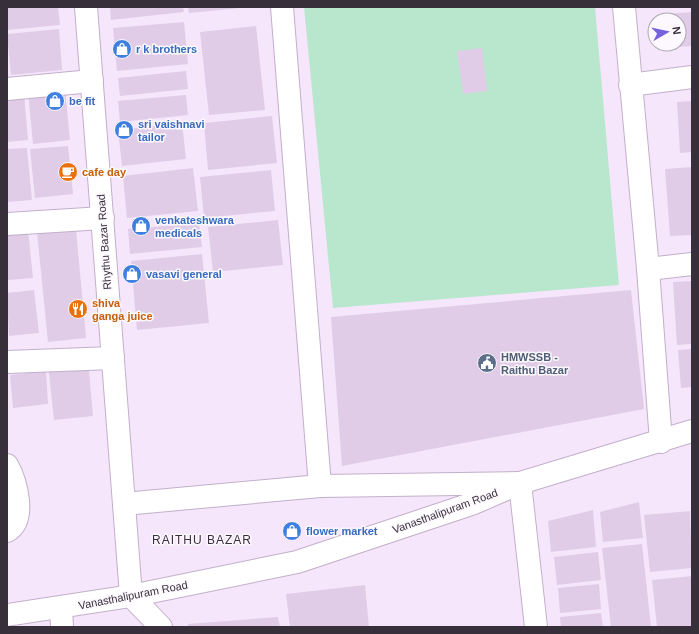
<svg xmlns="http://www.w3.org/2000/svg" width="699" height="634" font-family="Arial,sans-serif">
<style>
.green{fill:#b8e7cd}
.building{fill:#e0cce7}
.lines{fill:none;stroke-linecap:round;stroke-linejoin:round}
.minor-casing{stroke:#c3afca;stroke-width:24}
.tertiary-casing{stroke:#c3afca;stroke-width:24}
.minor{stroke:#fff;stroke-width:22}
.tertiary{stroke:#fff;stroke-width:22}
.labels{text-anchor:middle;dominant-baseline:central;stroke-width:3;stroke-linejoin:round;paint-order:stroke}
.shop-label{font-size:11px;font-weight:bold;fill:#366cbe;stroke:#fcf8fe;text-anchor:start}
.food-label{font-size:11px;font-weight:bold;fill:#c56008;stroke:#fcf8fe;text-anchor:start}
.street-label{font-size:11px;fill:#372f3a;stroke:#fcf8fe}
.service-label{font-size:11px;font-weight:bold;fill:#4e5e75;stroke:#fcf8fe;text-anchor:start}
.neighbourhood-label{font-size:12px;letter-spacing:1px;fill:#372f3a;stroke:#fcf8fe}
</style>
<rect width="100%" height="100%" fill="#f6e6fc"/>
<path class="green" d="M304 7H595L619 285 333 308Z"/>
<g class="building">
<path d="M7 7H58L60 25 7 30Z"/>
<path d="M110 7H183L184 12 111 20Z"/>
<path d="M188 7H240V8L189 13Z"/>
<path d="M692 12V46L665 48V44H679V20H663V14Z"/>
<path d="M184 22 188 64 117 71 113 28Z"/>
<path d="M256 26 265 110 209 115 200 32Z"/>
<path d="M59 29 62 70 11 75 7 34Z"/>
<path d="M482 48 487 91 463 94 457 51Z"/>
<path d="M186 71 188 89 120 96 118 78Z"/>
<path d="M65 89 70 140 33 144 28 92Z"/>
<path d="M24 93 28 140 7 142V95Z"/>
<path d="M186 95 188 115 120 122 118 101Z"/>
<path d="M692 101V152L680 153 677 102Z"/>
<path d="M272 116 277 163 208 170 204 123Z"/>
<path d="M182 123 186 159 122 166 118 130Z"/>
<path d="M68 146 73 194 35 198 30 149Z"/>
<path d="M27 148 32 200 7 202V149Z"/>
<path d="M692 167V235L670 236 665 169Z"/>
<path d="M193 168 198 211 127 218 123 176Z"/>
<path d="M271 170 275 211 204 218 200 177Z"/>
<path d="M278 220 283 265 213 272 208 227Z"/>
<path d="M199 223 202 247 130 254 128 229Z"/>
<path d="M76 229 86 338 48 342 37 232Z"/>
<path d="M28 230 33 278 7 280V231Z"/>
<path d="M202 254 209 323 137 330 131 261Z"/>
<path d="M692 281V344L677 345 673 282Z"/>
<path d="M34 290 39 333 9 336 7 293Z"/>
<path d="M631 290 644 409 342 466 331 317Z"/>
<path d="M692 349V387L681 388 678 350Z"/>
<path d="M88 360 93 416 54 420 48 364Z"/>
<path d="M46 371 48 404 13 408 10 375Z"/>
<path d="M639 502 643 538 603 542 600 512Z"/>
<path d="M593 510 596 547 551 552 548 521Z"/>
<path d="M690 511 692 568 650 572 644 515Z"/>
<path d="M642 544 651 627H611L602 548Z"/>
<path d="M598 552 601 580 557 585 554 557Z"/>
<path d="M692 576V627H657L652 580Z"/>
<path d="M599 584 601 609 560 613 558 588Z"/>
<path d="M365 585 369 627H290L286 594Z"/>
<path d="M601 613 603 627H561L560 617Z"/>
<path d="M278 617 280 627H188V624Z"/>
</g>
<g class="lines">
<g class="minor-casing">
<g id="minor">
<path d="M86 7 131 596 161 627"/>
<path d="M282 7 320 486"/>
<path d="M624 7 648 269 661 442"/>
<path d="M630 85 692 77"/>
<path d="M7 89 92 81"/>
<path d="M7 224 103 218"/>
<path d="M648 269 692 264"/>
<path d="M7 362 113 358"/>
<path d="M7 465C16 481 27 520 7 531"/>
<path d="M124 504 320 486 520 483 536 627"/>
<path d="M61 608 62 627"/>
</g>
</g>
<g class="tertiary-casing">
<path id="tertiary" d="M7 615 131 596 297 562 474 503 520 483 692 431"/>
</g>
<use href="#minor" class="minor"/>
<use href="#tertiary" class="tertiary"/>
</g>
<defs>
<g id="shop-disc" transform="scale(1)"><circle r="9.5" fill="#3f7fe0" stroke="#fcf8fe"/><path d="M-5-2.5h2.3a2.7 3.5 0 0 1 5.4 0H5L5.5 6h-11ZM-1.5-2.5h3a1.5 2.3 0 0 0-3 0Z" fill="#fff"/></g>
<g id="cafe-disc" transform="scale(1)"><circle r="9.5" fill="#e8710a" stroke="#fcf8fe"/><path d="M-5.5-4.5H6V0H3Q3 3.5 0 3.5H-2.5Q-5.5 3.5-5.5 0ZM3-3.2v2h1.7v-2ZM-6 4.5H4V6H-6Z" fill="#fff"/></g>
<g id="restaurant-disc" transform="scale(1)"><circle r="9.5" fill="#e8710a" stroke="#fcf8fe"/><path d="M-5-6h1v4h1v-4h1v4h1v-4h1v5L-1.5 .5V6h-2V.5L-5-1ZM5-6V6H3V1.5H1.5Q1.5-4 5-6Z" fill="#fff"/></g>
<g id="civic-disc" transform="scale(1)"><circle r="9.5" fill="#5c6f8a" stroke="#fcf8fe"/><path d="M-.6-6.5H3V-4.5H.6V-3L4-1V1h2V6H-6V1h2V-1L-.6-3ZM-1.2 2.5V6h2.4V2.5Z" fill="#fff"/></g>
</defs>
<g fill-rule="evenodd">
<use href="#shop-disc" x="122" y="49"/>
<use href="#shop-disc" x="55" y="101"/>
<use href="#shop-disc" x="124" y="130"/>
<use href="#cafe-disc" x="68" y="172"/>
<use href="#shop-disc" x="141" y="226"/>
<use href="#shop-disc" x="132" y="274"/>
<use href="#restaurant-disc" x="78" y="309"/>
<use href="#civic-disc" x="487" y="363"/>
<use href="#shop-disc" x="292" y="531"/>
</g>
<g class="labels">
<g class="shop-label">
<text x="136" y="49">r k brothers</text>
<text x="69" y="101">be fit</text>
<text x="138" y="124">sri vaishnavi<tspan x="138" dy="13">tailor</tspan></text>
<text x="155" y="220">venkateshwara<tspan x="155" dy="13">medicals</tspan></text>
<text x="146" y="274">vasavi general</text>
<text x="306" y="531">flower market</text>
</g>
<g class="food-label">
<text x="82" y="172">cafe day</text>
<text x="92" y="303">shiva<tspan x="92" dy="13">ganga juice</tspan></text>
</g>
<g class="street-label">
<text transform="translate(104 242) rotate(-94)">Rhythu Bazar Road</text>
<text transform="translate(445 511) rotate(-20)">Vanasthalipuram Road</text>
<text transform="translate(133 595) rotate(-11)">Vanasthalipuram Road</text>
</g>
<g class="service-label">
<text x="501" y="357">HMWSSB -<tspan x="501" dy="13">Raithu Bazar</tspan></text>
</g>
<g class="neighbourhood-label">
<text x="202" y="540">RAITHU BAZAR</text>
</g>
</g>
<rect width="699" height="634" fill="none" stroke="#372f3a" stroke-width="16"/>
<g transform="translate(667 32) rotate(81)"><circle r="19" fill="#fcf8fe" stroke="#ada8b0"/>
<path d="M0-3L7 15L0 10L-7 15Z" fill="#7562dc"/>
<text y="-6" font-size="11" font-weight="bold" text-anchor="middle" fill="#372f3a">N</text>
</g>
</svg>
